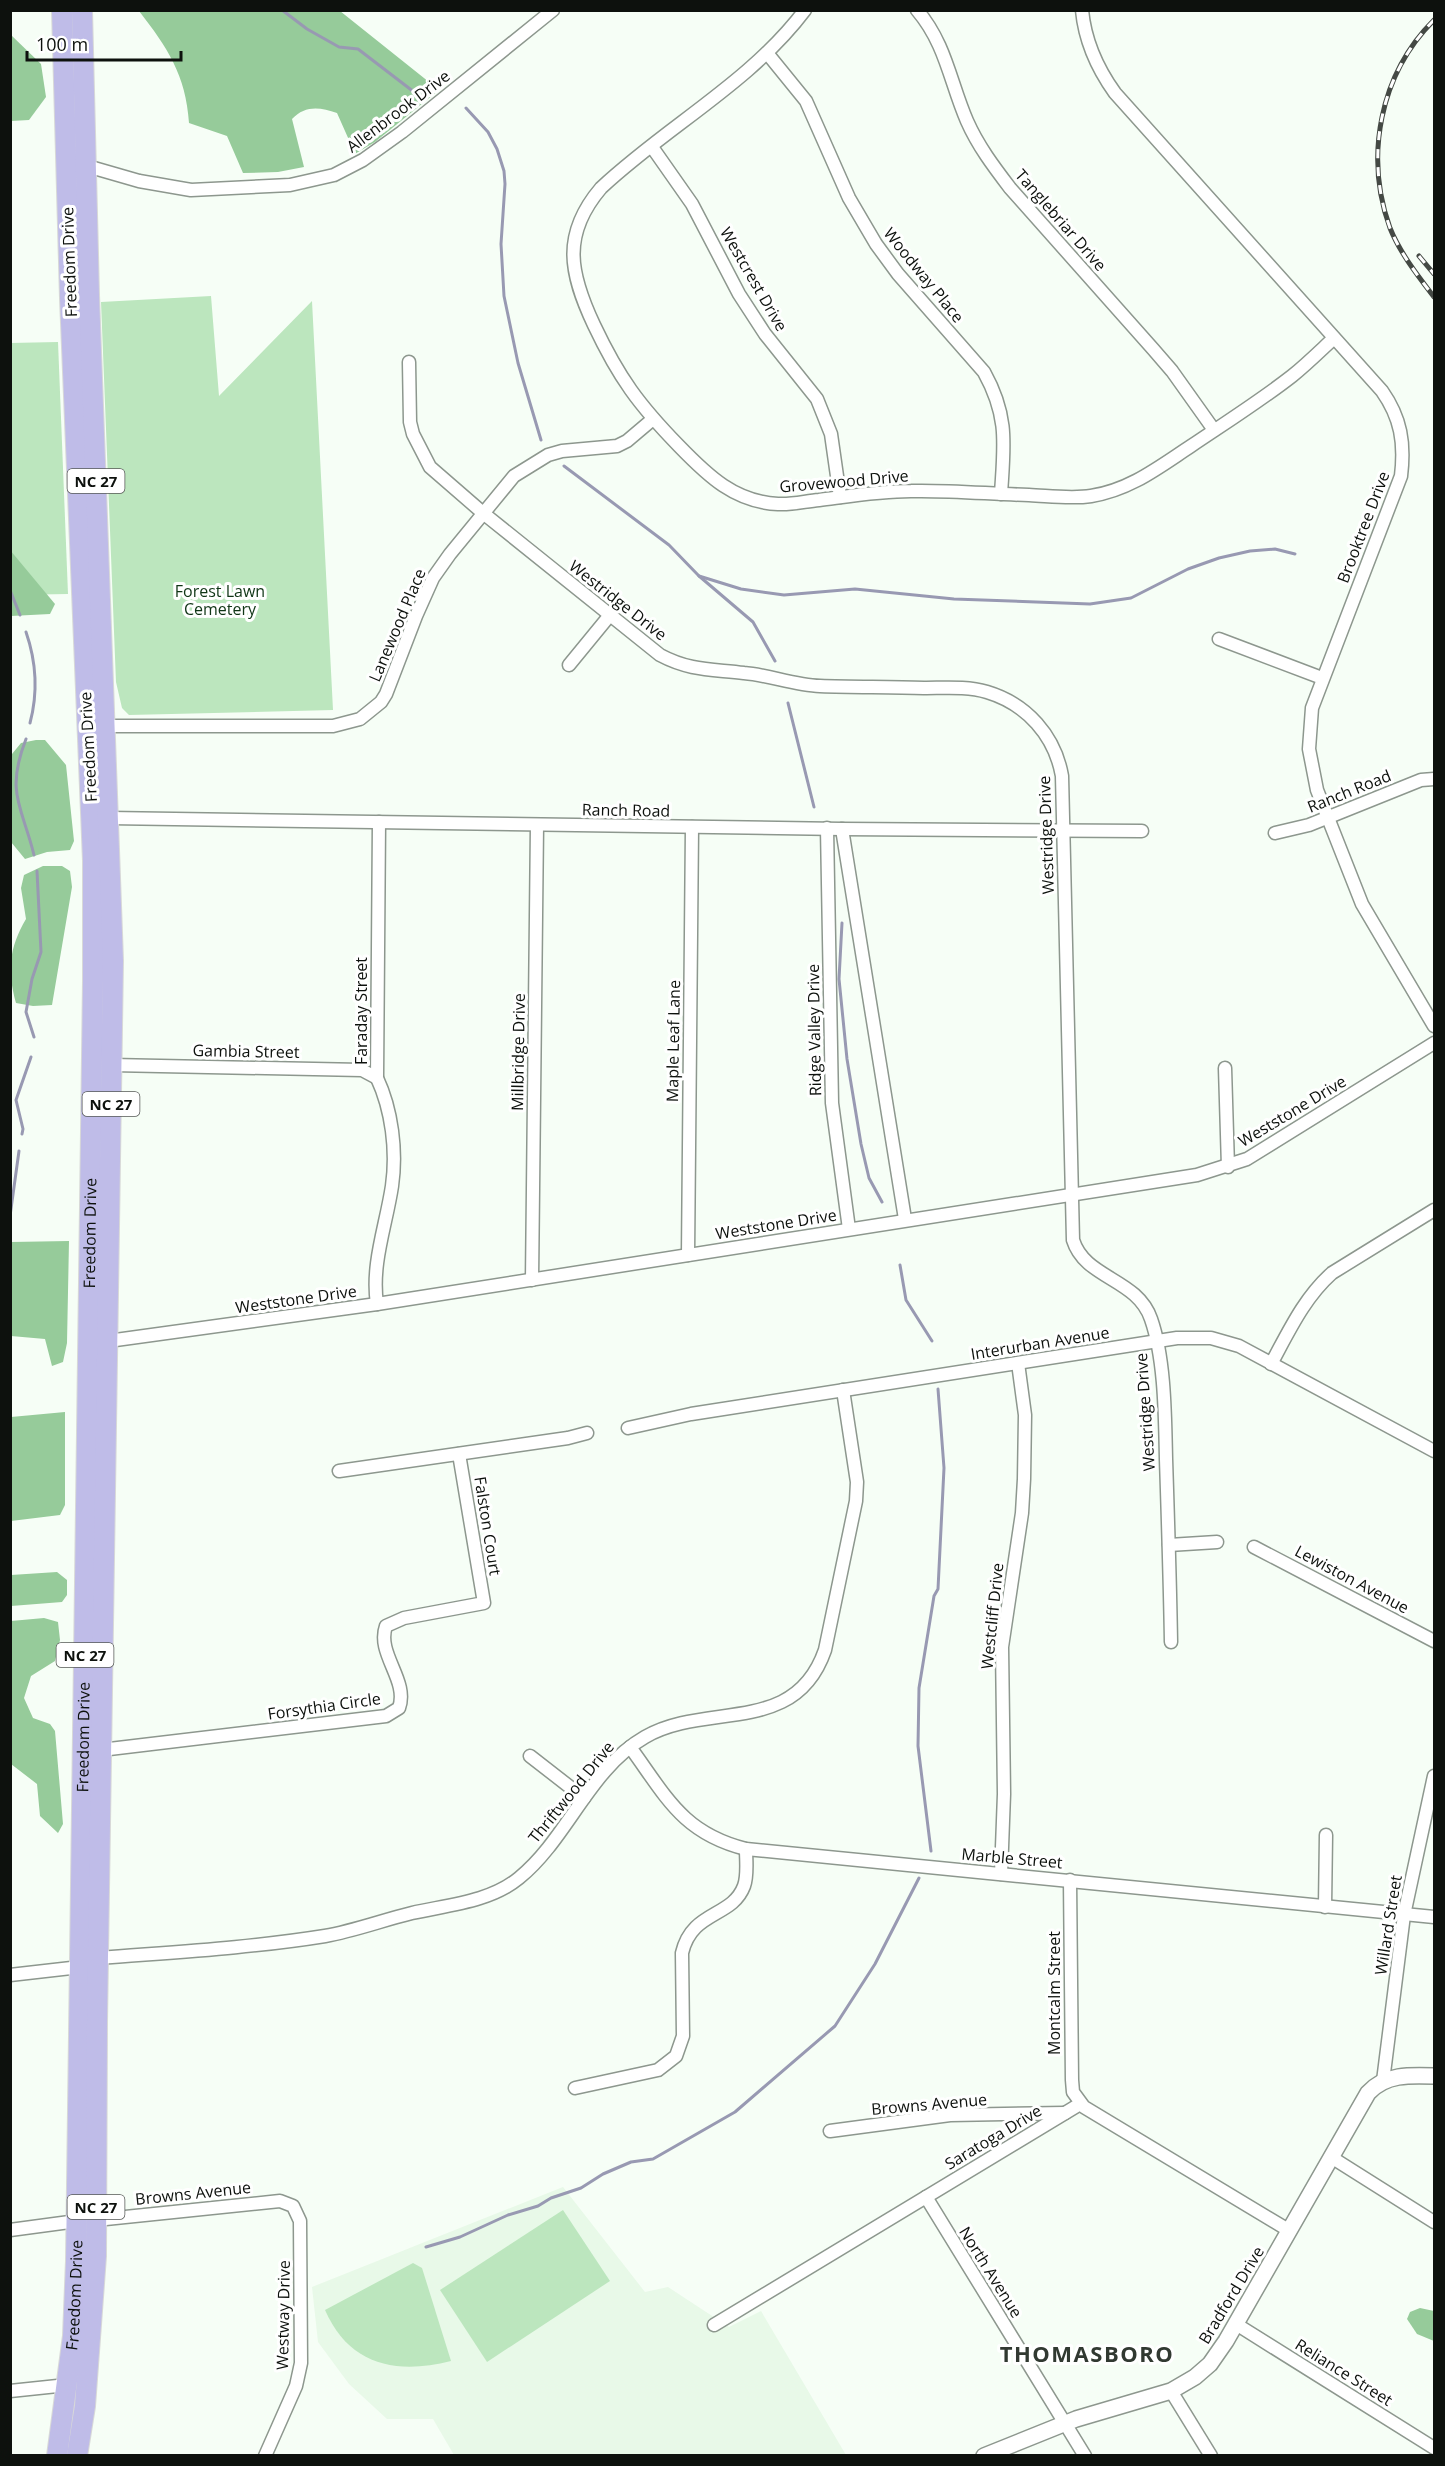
<svg xmlns="http://www.w3.org/2000/svg" width="1445" height="2466" font-family="'Open Sans',sans-serif">
<style>
.built{fill:#e8f9e8}
.green{fill:#bce6be}
.forest{fill:#96cb9a}
.lines{fill:none;stroke-linecap:round;stroke-linejoin:round}
.stream{stroke:#9899b2;stroke-width:3}
.minor-casing{stroke:#8d978e;stroke-width:15}
.tertiary-casing{stroke:#8d978e;stroke-width:18}
.primary-casing{stroke:#d8d9d8;stroke-width:22}
.minor{stroke:#fff;stroke-width:12}
.tertiary{stroke:#fff;stroke-width:15}
.primary{stroke:#bfbce8;stroke-width:20}
.rail-casing{stroke:#444944;stroke-width:5}
.rail{stroke:#fff;stroke-width:3;stroke-dasharray:9;stroke-linecap:butt}
.labels{text-anchor:middle;dominant-baseline:central;stroke-width:6;stroke-linejoin:round;paint-order:stroke}
.shield{fill:#fff;stroke:#565856;stroke-width:1.5}
.shield-label{font-size:15px;font-weight:bold;fill:#0d110d}
.street-label{font-size:16px;fill:#0d110d;stroke:#fff}
.park-label{font-size:16px;fill:#103616;stroke:#fff}
.district-label{font-size:22px;font-weight:bold;letter-spacing:1.5px;fill:#313931;stroke:#fff}
</style>
<rect width="100%" height="100%" fill="#f6fef6"/>
<path class="built" d="M563 2187 645 2292 668 2287 729 2327 761 2311 846 2455H454L433 2419H387L349 2384 318 2342 312 2287Z"/>
<g class="green">
<path d="M211 296 219 396 312 301 333 710 129 715 122 708 116 682 101 302Z"/>
<path d="M58 342 68 594 11 595 10 343Z"/>
<path d="M563 2210 610 2281 487 2362 440 2290Z"/>
<path d="M413 2263 422 2268 451 2361C396 2375 349 2365 325 2310Z"/>
</g>
<g class="forest">
<path d="M139 11H340L439 90 375 142 353 155 349 140 337 113C320 107 305 105 292 119L304 167 278 172 243 173 227 136 189 123C186 75 167 47 139 11Z"/>
<path d="M11 35 41 64 46 97 29 120 11 121Z"/>
<path d="M10 550 55 604 50 614 11 616Z"/>
<path d="M36 740H45L66 765 74 841 70 850 47 852 25 859 11 842V766L12 754 21 743Z"/>
<path d="M43 866H62L70 871 72 887 52 1005 33 1006 16 1003C7 970 9 948 26 919L21 888 24 875Z"/>
<path d="M69 1241 67 1343 63 1362 52 1366 45 1339 11 1336V1242Z"/>
<path d="M65 1412V1505L60 1515 11 1521V1417Z"/>
<path d="M57 1572 67 1580V1595L62 1602 11 1606V1575Z"/>
<path d="M44 1618 58 1622 60 1640 55 1661 31 1676 24 1698 33 1718 50 1724 55 1731 63 1824 58 1833 40 1816 37 1784 11 1764V1621Z"/>
<path d="M1420 2308 1434 2311V2341L1417 2334 1407 2319 1410 2312Z"/>
</g>
<g class="lines">
<g class="stream">
<path d="M282 10 307 29 339 47 358 49 414 92"/>
<path d="M466 108 488 132 497 149 504 171 505 184 501 244 504 296 518 363 541 440"/>
<path d="M564 466 669 545 699 576 753 622 775 661"/>
<path d="M699 576 741 589 784 595 855 589 954 599 1090 604 1131 598 1188 569 1219 558 1250 551 1275 549 1295 554"/>
<path d="M10 590 20 615"/>
<path d="M26 632C36 661 38 693 30 723"/>
<path d="M788 703 814 807"/>
<path d="M26 739C5 793 22 806 34 855"/>
<path d="M842 923 839 979 847 1059 861 1144 869 1178 882 1202"/>
<path d="M34 1037 26 1012 32 979 41 952 37 871"/>
<path d="M22 1134 23 1129 16 1100 31 1057"/>
<path d="M10 1216 19 1151"/>
<path d="M900 1265 906 1300 932 1341"/>
<path d="M931 1851 918 1746 919 1688 934 1596 938 1589 944 1468 938 1389"/>
<path d="M426 2247 460 2237 508 2215 538 2206 551 2198 581 2188 603 2174 631 2162 653 2159 735 2112 835 2026 875 1964 919 1878"/>
</g>
<g class="minor-casing">
<g id="minor">
<path d="M805 10C750 83 667 126 601 188 561 235 570 274 594 325 619 378 639 405 679 446 708 476 735 502 778 504 792 505 806 501 819 500 850 496 880 491 911 491 950 490 990 494 1029 495 1050 496 1071 499 1091 496 1130 490 1159 467 1191 446 1225 423 1260 401 1292 376 1307 364 1321 350 1334 338"/>
<path d="M917 10C946 44 950 82 967 121 978 146 994 167 1010 188L1153 349 1172 371 1214 430"/>
<path d="M1082 10C1085 42 1097 68 1115 93L1382 391C1401 418 1405 443 1401 476L1312 708 1309 749 1317 790 1362 904 1434 1026"/>
<path d="M767 53 806 101 849 198 876 244 898 274 984 372C1009 417 1004 445 1001 494"/>
<path d="M652 147 692 204 739 294 765 334 817 399 831 434 840 497"/>
<path d="M80 164 139 181 191 190 290 185 334 175 363 160 402 132 553 10"/>
<path d="M409 362 410 422 413 434 430 467 483 513 660 655C690 671 712 669 744 673 769 675 794 685 820 686 854 687 889 687 924 688 945 688 967 686 987 692 1027 704 1055 736 1062 776L1073 1240C1085 1279 1137 1278 1151 1319 1165 1359 1165 1416 1166 1459 1168 1520 1170 1581 1171 1642"/>
<path d="M1219 639 1322 678"/>
<path d="M569 665 610 615"/>
<path d="M98 726H333L360 719 381 702 386 694 416 616 433 578 450 554 514 476 548 455 562 451 617 446 627 441 653 419"/>
<path d="M109 818 842 829 1142 831"/>
<path d="M827 828 832 1103 849 1229"/>
<path d="M842 829 905 1219"/>
<path d="M1275 833 1309 825 1421 780 1434 779"/>
<path d="M112 1065 362 1070 377 1078"/>
<path d="M1225 1068 1228 1167"/>
<path d="M688 1255 692 827"/>
<path d="M532 1280 537 825"/>
<path d="M377 1304C371 1264 386 1226 392 1186 397 1151 392 1110 377 1078L379 822"/>
<path d="M101 1342 377 1304 1197 1175 1247 1159 1434 1043"/>
<path d="M1271 1364C1289 1331 1304 1298 1332 1273L1434 1210"/>
<path d="M628 1428 691 1414 1177 1338H1211L1239 1346 1434 1451"/>
<path d="M339 1471 568 1438 587 1433"/>
<path d="M1169 1545 1217 1542"/>
<path d="M1254 1547 1434 1641"/>
<path d="M630 1747C666 1796 682 1833 746 1849L1434 1917"/>
<path d="M101 1750 386 1716 399 1708C409 1680 376 1654 386 1626L404 1618 484 1603 459 1454"/>
<path d="M530 1756 584 1798"/>
<path d="M1001 1874 1004 1794 1002 1647 1022 1513 1024 1479 1025 1415 1018 1363"/>
<path d="M1070 1880 1072 2080 1073 2092 1084 2107 1290 2231"/>
<path d="M1325 1907 1326 1835"/>
<path d="M100 1958C175 1952 250 1948 325 1936 354 1931 383 1920 412 1913 447 1905 490 1902 519 1878 568 1838 589 1769 645 1737 707 1701 795 1737 825 1650L856 1501 857 1482 843 1390"/>
<path d="M10 1975 80 1967"/>
<path d="M1383 2081 1404 1915 1434 1776"/>
<path d="M575 2088 658 2070 676 2056 683 2036 682 1953C692 1910 732 1918 744 1886 748 1875 746 1861 746 1849"/>
<path d="M830 2131 950 2115 1065 2113"/>
<path d="M1331 2157 1434 2222"/>
<path d="M926 2197 1085 2456"/>
<path d="M96 2220 280 2201 293 2206 300 2221 301 2363 296 2386 265 2456"/>
<path d="M10 2230 77 2221"/>
<path d="M1236 2324 1434 2448"/>
<path d="M714 2325 1080 2104"/>
<path d="M10 2391 67 2385"/>
<path d="M1171 2391 1211 2456"/>
</g>
</g>
<g class="tertiary-casing">
<path id="tertiary" d="M984 2456 1076 2419 1171 2391 1195 2377 1210 2364 1226 2341 1368 2093C1385 2074 1410 2075 1434 2076"/>
</g>
<g class="primary-casing">
<g id="primary">
<path id="s1" d="M57 2456 73 2336 76 2261 93 981V861L70 298 62 10"/>
<path d="M77 2456 85 2406 96 2256 97 2022 113 961 89 295 82 10"/>
</g>
</g>
<use href="#minor" class="minor"/>
<use href="#tertiary" class="tertiary"/>
<use href="#primary" class="primary"/>
<g class="rail-casing">
<g id="rail">
<path d="M1434 20C1380 74 1364 156 1390 228 1400 253 1418 276 1434 297"/>
<path d="M1419 256 1434 274"/>
</g>
</g>
<use href="#rail" class="rail"/>
</g>
<g class="labels">
<g class="shield">
<rect x="67.5" y="469" width="57" height="24" rx="4.5"/>
<rect x="82.5" y="1092" width="57" height="24" rx="4.5"/>
<rect x="56.5" y="1643" width="57" height="24" rx="4.5"/>
<rect x="67.5" y="2195" width="57" height="24" rx="4.5"/>
</g>
<g class="shield-label">
<text x="96" y="481">NC 27</text>
<text x="111" y="1104">NC 27</text>
<text x="85" y="1655">NC 27</text>
<text x="96" y="2207">NC 27</text>
</g>
<g class="street-label">
<text transform="translate(398 111) rotate(-37)">Allenbrook Drive</text>
<text transform="translate(1061 220) rotate(49)">Tanglebriar Drive</text>
<text transform="translate(69 262) rotate(-92)">Freedom Drive</text>
<text transform="translate(924 275) rotate(51)">Woodway Place</text>
<text transform="translate(754 279) rotate(60)">Westcrest Drive</text>
<text transform="translate(844 481) rotate(-5)">Grovewood Drive</text>
<text transform="translate(1363 527) rotate(-69)">Brooktree Drive</text>
<text transform="translate(618 600) rotate(38)">Westridge Drive</text>
<text transform="translate(397 625) rotate(-67)">Lanewood Place</text>
<text transform="translate(88 747) rotate(-93)">Freedom Drive</text>
<text transform="translate(1349 791) rotate(-22)">Ranch Road</text>
<text transform="translate(626 810) rotate(1)">Ranch Road</text>
<text transform="translate(1046 835) rotate(-92)">Westridge Drive</text>
<text transform="translate(361 1011) rotate(-90)">Faraday Street</text>
<text transform="translate(814 1030) rotate(-91)">Ridge Valley Drive</text>
<text transform="translate(673 1041) rotate(-89)">Maple Leaf Lane</text>
<text transform="translate(246 1051) rotate(1)">Gambia Street</text>
<text transform="translate(518 1052) rotate(-89)">Millbridge Drive</text>
<text transform="translate(1292 1111) rotate(-31)">Weststone Drive</text>
<text transform="translate(776 1224) rotate(-9)">Weststone Drive</text>
<text stroke="none"><textPath href="#s1" startOffset="1224">Freedom Drive</textPath></text>
<text transform="translate(296 1299) rotate(-8)">Weststone Drive</text>
<text transform="translate(1040 1343) rotate(-9)">Interurban Avenue</text>
<text transform="translate(1145 1412) rotate(-94)">Westridge Drive</text>
<text transform="translate(488 1526) rotate(81)">Falston Court</text>
<text transform="translate(1352 1579) rotate(28)">Lewiston Avenue</text>
<text transform="translate(992 1616) rotate(-84)">Westcliff Drive</text>
<text transform="translate(324 1706) rotate(-8)">Forsythia Circle</text>
<text stroke="none"><textPath href="#s1" startOffset="720">Freedom Drive</textPath></text>
<text transform="translate(571 1792) rotate(-51)">Thriftwood Drive</text>
<text transform="translate(1012 1858) rotate(5)">Marble Street</text>
<text transform="translate(1388 1925) rotate(-81)">Willard Street</text>
<text transform="translate(1054 1993) rotate(-90)">Montcalm Street</text>
<text transform="translate(929 2104) rotate(-5)">Browns Avenue</text>
<text transform="translate(993 2137) rotate(-31)">Saratoga Drive</text>
<text transform="translate(193 2193) rotate(-6)">Browns Avenue</text>
<text transform="translate(991 2272) rotate(58)">North Avenue</text>
<text stroke="none"><textPath href="#s1" startOffset="162">Freedom Drive</textPath></text>
<text transform="translate(1231 2295) rotate(-59)">Bradford Drive</text>
<text transform="translate(283 2315) rotate(-89)">Westway Drive</text>
<text transform="translate(1344 2372) rotate(32)">Reliance Street</text>
</g>
<g class="park-label">
<text x="220" y="591">Forest Lawn<tspan x="220" dy="18">Cemetery</tspan></text>
</g>
<g class="district-label">
<text x="1087" y="2353">THOMASBORO</text>
</g>
</g>
<rect width="1445" height="2466" fill="none" stroke="#0d110d" stroke-width="24"/>
<path d="M27 51v9h154v-9" fill="none" stroke="#0d110d" stroke-width="3"/>
<text x="36" y="51" font-size="18" fill="#0d110d" stroke="#ffffff" stroke-width="4.5" paint-order="stroke">100 m</text>
</svg>
